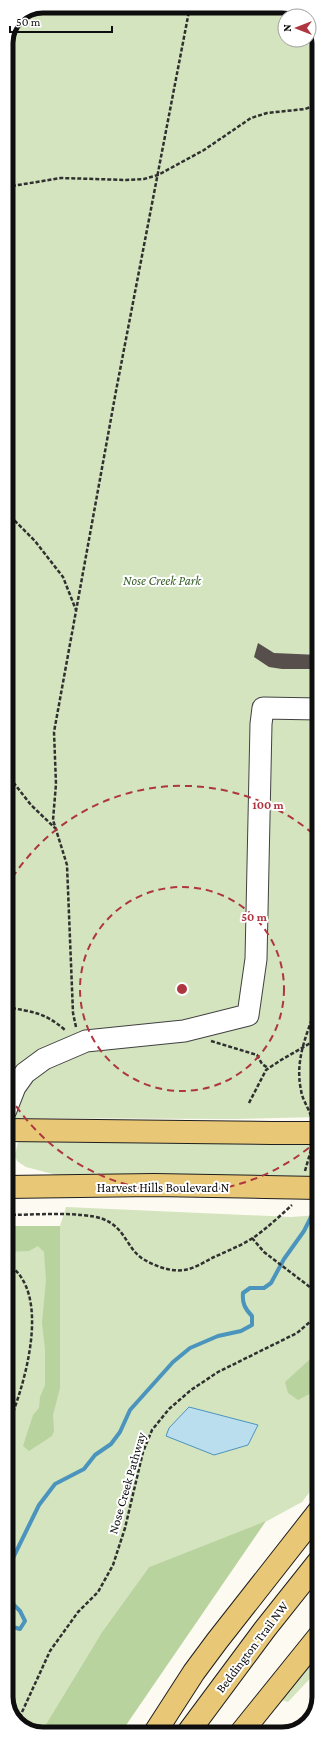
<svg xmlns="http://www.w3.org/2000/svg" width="325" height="1740" font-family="'Crimson Pro',serif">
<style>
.green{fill:#d3e4be}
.forest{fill:#b9d39f}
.water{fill:#bbdeef;stroke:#4b94bd}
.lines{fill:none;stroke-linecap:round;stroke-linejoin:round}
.stream{stroke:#4b94bd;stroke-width:4}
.building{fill:#564f4c}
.minor-casing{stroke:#414141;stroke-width:23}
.major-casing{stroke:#1f1f1f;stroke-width:24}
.path{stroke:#303030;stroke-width:2.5;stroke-dasharray:4 2;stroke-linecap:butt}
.minor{stroke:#fff;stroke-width:21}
.major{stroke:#e8c876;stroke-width:22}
.major-bridge-casing{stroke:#1f1f1f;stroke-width:24;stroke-linecap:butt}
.major-bridge{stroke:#e8c876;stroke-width:22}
.ring{fill:none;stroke:#ae3641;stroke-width:2;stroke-dasharray:7 5}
.labels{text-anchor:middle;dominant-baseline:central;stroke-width:4;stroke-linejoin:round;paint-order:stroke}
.park-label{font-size:13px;font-style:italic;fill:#345e26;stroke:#fff}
.street-label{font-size:13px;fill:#0e0e0e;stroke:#fff}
.rim{fill:none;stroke:#0e0e0e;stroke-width:5}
.centre{fill:#ae3641;stroke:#fff;stroke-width:2}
.ring-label{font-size:12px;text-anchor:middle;font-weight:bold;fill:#ae3641;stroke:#fff;stroke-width:4;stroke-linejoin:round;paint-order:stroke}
</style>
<rect width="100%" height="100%" fill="#fdfaf1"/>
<g class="green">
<path d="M43 6H287L307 16H285V40H309V19L319 38V1117L234 1119 6 1118V43L17 17Z"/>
<path d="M18 1142 319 1145V1179H72L26 1167 17 1161 15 1155Z"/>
<path d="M66 1207 291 1217 319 1215V1480L302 1502 267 1521 149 1567 102 1632 40 1734H38L17 1723 6 1702V1226H60Z"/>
<path d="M319 1653V1669L288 1702 282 1700Z"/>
</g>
<g class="forest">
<path d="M6 1226H60V1388L53 1415 54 1431 52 1436 29 1451 23 1446 33 1415 39 1408 40 1397 45 1385V1349L42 1323 46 1280 44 1252 38 1246 29 1251 6 1252Z"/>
<path d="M319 1351V1389L298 1400 288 1393 285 1382Z"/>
<path d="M266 1521 120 1734H40L102 1632 149 1567Z"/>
</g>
<path class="water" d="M189 1407 258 1425 248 1445 214 1455 166 1436 169 1428Z"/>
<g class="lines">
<g class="stream">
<path d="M6 1583 12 1560 39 1505 55 1484 84 1469 95 1455 111 1444 120 1432 130 1410 173 1362 190 1348 218 1336 241 1331 252 1325V1316C245 1309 242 1303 243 1293L250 1288H264L271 1283 284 1259 304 1231 319 1201"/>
<path d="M6 1589 7 1598 20 1611 25 1621 20 1629 6 1625"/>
</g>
</g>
<path class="building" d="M258 643 274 653 319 655V669H282L269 667 254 657Z"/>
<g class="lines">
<g class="minor-casing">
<path id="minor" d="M6 1110 15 1087 25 1073 44 1059 86 1041 184 1031 248 1015 256 959 261 724 263 708 319 709"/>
</g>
<g class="major-casing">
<g id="major">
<path d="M6 1130 272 1133"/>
<path d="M6 1187 154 1185 265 1187"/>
<path d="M154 1734 194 1672 217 1641 319 1511"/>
<path d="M187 1734 265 1629 319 1561"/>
<path d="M240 1734 319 1636"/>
</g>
</g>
<g class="path">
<path d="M6 187 61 178 126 180 144 179 158 175 204 150 251 118 267 113 305 109 319 104"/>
<path d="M6 512 35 541 63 577 76 610"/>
<path d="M6 773 31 805 55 828"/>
<path d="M6 1007C33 1012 44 1012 65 1030"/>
<path d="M76 1027 73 1013 67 865 53 820 56 784 54 732 116 391 190 6"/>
<path d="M211 1041 257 1055 262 1064 268 1068"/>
<path d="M249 1103 266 1070 281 1060 319 1038"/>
<path d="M311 1116C308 1107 302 1099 301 1090 294 1058 309 1029 319 1000"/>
<path d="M305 1171 311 1150"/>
<path d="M6 1215C30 1215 82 1211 103 1219 126 1228 126 1248 143 1259 155 1266 170 1272 184 1270 193 1269 203 1263 212 1258 225 1252 240 1246 253 1238 266 1229 280 1216 292 1205"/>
<path d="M252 1238 264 1252 319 1294"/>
<path d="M6 1263C55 1291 23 1391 6 1430"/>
<path d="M17 1723 50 1651 78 1612 98 1592 113 1565 125 1528 143 1452 152 1430 169 1409 191 1390 218 1372 297 1333 311 1321 319 1308"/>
</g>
<use href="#minor" class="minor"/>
<use href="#major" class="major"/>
<g class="major-bridge-casing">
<g id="major-bridge">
<path d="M272 1133H319"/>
<path d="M265 1187 319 1188"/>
</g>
</g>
<use href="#major-bridge" class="major-bridge"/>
</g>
<g class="ring">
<circle cx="182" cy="989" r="102"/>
<path d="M318 1140A203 203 0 0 1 7 1092M6 888A203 203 0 0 1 318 838"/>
</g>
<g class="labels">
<g class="park-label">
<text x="162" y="580">Nose Creek Park</text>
</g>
<g class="street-label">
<text x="163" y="1187">Harvest Hills Boulevard N</text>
<text transform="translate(127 1483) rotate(-74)">Nose Creek Pathway</text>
<text transform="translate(252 1647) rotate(-53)">Beddington Trail NW</text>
</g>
</g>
<path d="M0 0H325V1740H0ZM43 13H282A30 30 0 0 1 312 43V1697A30 30 0 0 1 282 1727H43A30 30 0 0 1 13 1697V43A30 30 0 0 1 43 13Z" fill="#fff" fill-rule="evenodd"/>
<path class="rim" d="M43 13H282A30 30 0 0 1 312 43V1697A30 30 0 0 1 282 1727H43A30 30 0 0 1 13 1697V43A30 30 0 0 1 43 13Z"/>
<circle cx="182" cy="989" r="6" class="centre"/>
<g class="ring-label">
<text x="268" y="809">100 m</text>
<text x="254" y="921">50 m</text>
</g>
<g transform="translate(297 28) rotate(270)"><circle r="19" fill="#ffffff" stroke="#9f9f9f"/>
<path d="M0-3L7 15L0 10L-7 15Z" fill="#ae3641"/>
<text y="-6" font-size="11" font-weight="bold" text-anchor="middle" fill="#0e0e0e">N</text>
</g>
<path d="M10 26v6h102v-6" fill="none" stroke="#0e0e0e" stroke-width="2"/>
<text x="16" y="26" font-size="12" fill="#0e0e0e" stroke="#ffffff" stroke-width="3" paint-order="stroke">50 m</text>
</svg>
